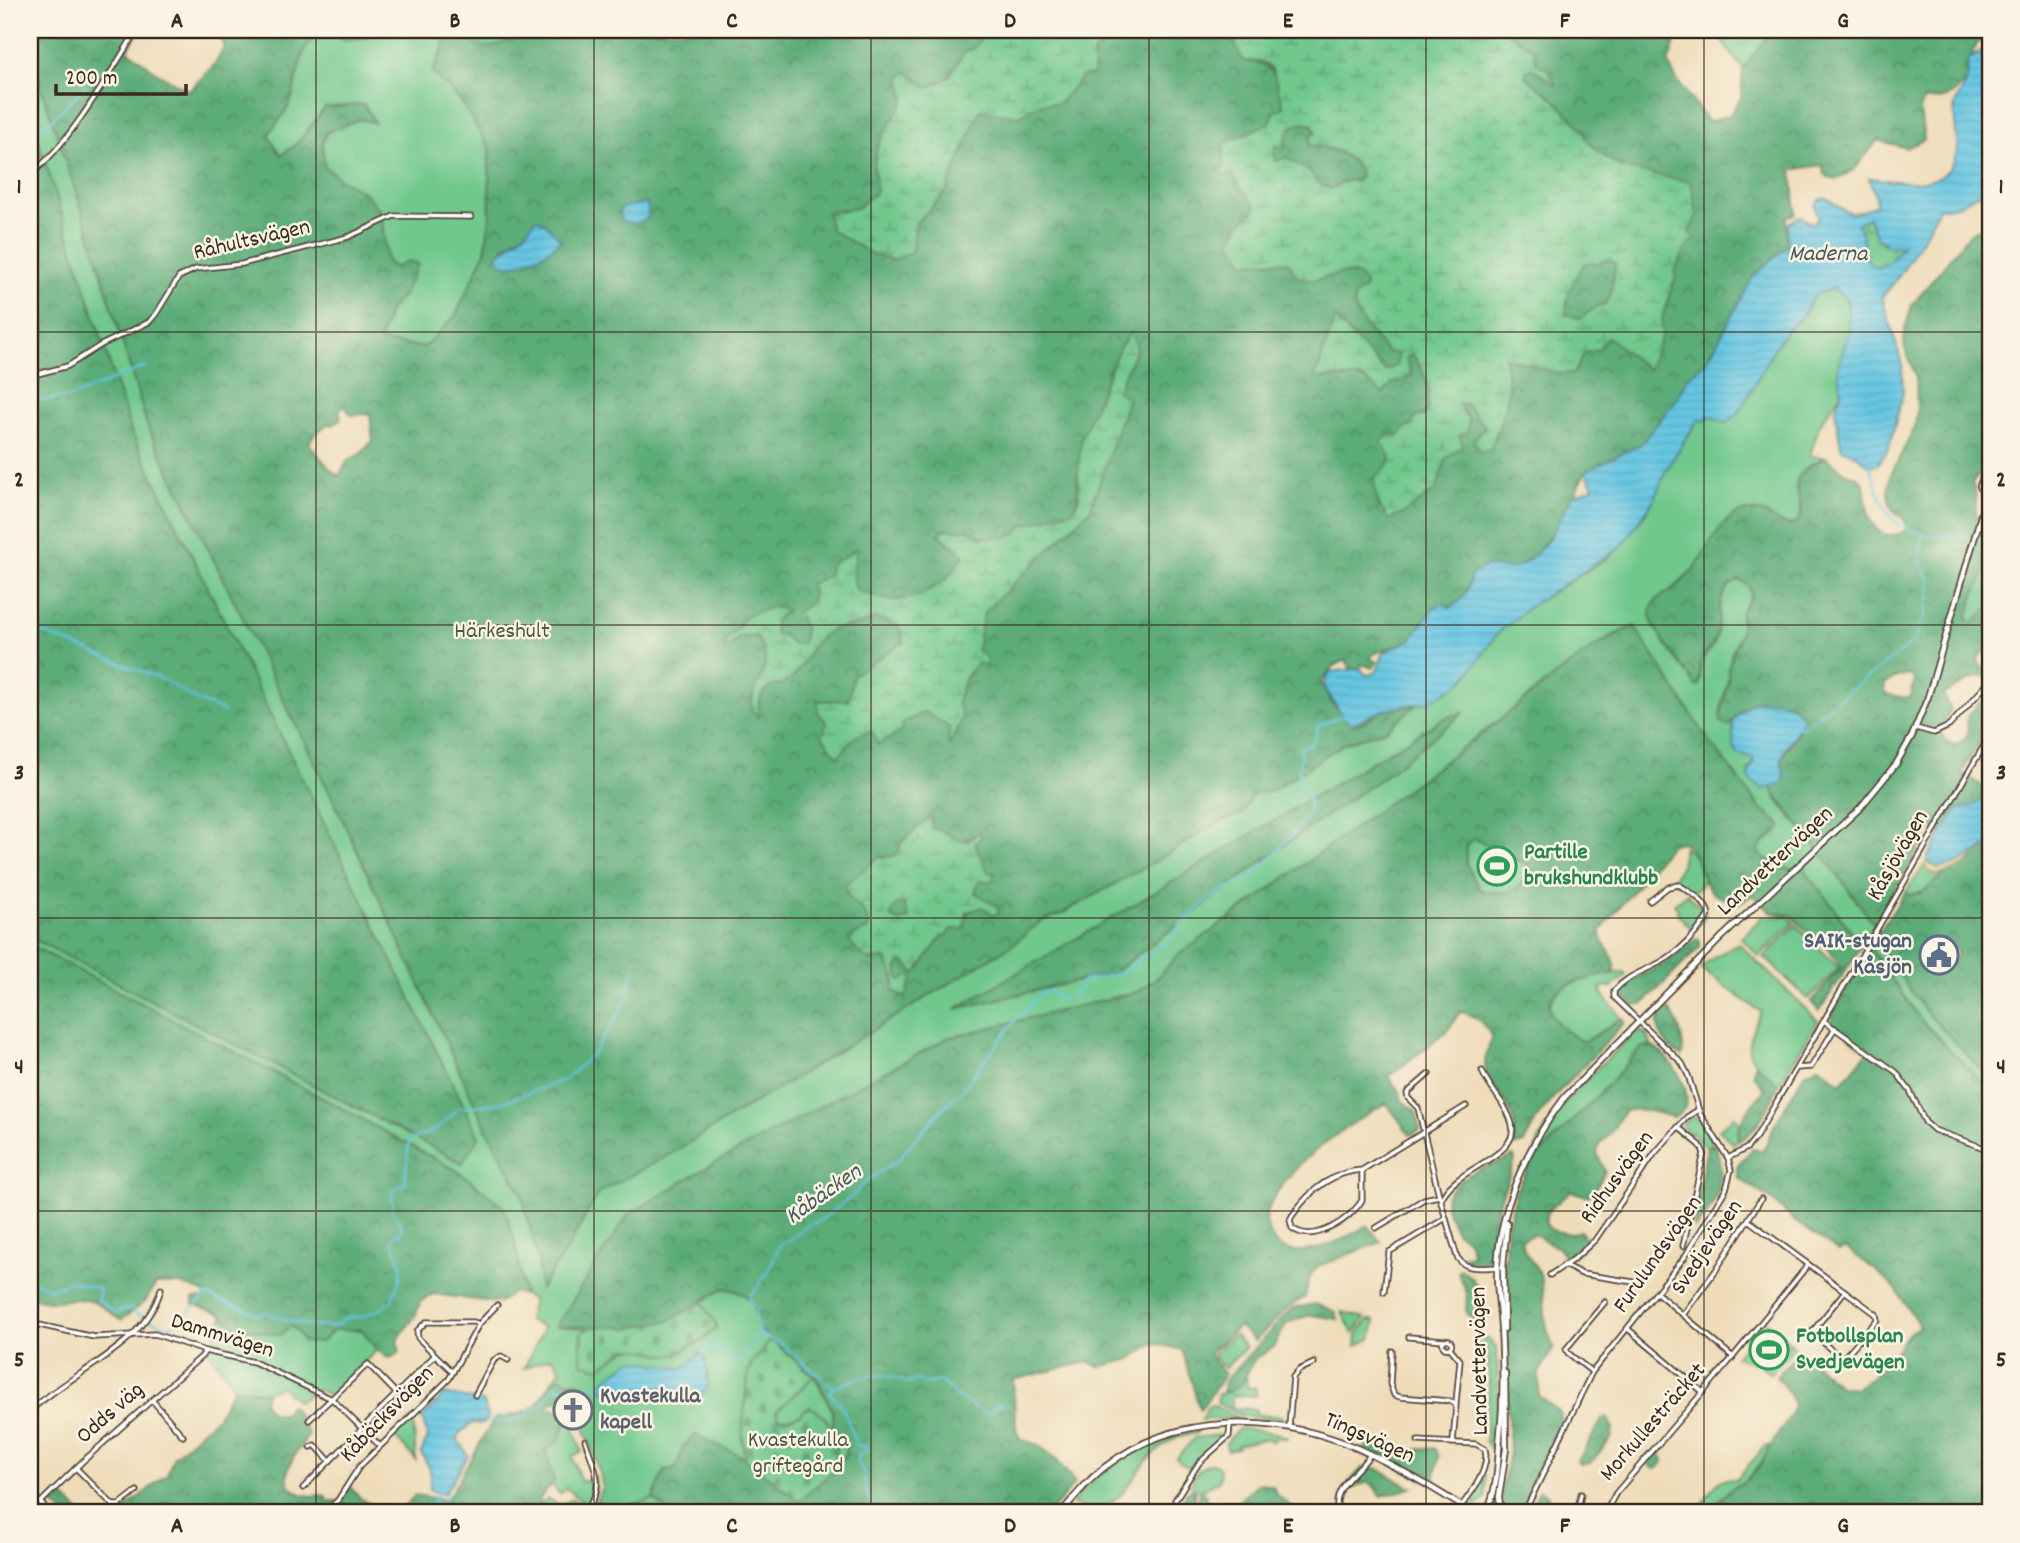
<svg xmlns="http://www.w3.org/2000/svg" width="2020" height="1543" font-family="Dekko,sans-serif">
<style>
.grass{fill:#71c88d;stroke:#567956;stroke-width:2;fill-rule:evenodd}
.forest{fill:url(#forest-crowns);stroke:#4c6b4b;stroke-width:2;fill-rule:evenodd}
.wetland{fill:url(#wetland-marsh);stroke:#567956;stroke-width:2;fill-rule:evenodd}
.sand{fill:url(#sand-dots);stroke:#94825e;stroke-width:2}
.cemetery{fill:url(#cemetery-stones);stroke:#567956;stroke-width:2}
.park{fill:url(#park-tufts);stroke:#567956;stroke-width:2}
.water{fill:url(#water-rules);stroke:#507880;stroke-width:2;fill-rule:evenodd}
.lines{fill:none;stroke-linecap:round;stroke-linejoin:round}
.stream{stroke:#65c6e3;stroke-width:2}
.minor-casing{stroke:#564535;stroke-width:7}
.tertiary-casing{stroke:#564535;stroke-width:8}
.motorway-casing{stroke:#564535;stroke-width:10}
.minor{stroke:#fff;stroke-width:3.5}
.tertiary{stroke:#fff;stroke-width:4.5}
.motorway{stroke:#f5c16b;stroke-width:6}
.grid{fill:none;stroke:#3b2a1e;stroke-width:2;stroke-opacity:0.55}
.labels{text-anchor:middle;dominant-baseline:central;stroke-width:5;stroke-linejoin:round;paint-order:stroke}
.street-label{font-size:23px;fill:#3b2a1e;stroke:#fcf5e5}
.park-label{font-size:23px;fill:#4b593f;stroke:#fcf5e5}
.leisure-label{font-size:23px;font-weight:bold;fill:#27864d;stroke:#fcf5e5;text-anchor:start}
.service-label{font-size:23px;font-weight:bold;fill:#4e5e75;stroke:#fcf5e5;text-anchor:end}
.worship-label{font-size:23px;font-weight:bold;fill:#5b616d;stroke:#fcf5e5;text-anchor:start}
.water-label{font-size:24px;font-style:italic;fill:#485959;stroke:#fcf5e5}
.neatline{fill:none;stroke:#3b2a1e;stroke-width:2.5}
.grid-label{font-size:23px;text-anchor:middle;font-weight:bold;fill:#3b2a1e}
</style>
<defs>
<pattern id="forest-crowns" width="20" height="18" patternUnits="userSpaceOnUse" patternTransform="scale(1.75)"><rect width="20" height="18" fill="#5cac78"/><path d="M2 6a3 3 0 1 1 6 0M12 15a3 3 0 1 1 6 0" fill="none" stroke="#4d8c62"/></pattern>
<pattern id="wetland-marsh" width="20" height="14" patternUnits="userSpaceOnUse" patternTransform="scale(1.75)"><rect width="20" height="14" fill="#71c88d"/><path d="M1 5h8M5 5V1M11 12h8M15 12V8" fill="none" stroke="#5ea373"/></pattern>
<pattern id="sand-dots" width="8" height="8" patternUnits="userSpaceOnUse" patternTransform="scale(1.75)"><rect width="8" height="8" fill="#eeda9e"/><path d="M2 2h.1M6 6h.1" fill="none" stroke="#cdbb88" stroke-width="1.8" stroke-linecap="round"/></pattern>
<pattern id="cemetery-stones" width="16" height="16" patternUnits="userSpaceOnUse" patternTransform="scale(1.75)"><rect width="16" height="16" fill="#71c88d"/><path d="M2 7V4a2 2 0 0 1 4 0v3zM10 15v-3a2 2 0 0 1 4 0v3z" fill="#5ea373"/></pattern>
<pattern id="park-tufts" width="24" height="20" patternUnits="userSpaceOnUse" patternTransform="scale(1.75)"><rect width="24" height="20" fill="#71c88d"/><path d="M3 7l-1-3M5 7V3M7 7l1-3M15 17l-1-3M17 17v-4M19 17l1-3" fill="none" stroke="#5ea373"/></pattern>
<pattern id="water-rules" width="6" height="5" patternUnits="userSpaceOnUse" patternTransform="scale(1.75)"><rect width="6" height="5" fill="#65c6e3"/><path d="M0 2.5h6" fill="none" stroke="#59aac2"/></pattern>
</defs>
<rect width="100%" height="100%" fill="#fcf5e5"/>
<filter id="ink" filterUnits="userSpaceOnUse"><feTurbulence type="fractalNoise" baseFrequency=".0143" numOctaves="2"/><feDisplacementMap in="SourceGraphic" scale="14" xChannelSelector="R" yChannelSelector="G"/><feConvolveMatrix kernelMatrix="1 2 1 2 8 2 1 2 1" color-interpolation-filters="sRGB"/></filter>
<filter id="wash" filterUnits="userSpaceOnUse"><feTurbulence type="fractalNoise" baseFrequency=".00686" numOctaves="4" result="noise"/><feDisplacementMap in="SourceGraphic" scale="28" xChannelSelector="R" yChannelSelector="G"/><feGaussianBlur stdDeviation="1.57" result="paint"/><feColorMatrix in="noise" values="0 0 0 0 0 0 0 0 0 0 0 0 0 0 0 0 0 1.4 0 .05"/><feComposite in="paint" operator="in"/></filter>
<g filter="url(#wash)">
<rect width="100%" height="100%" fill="#eedcb9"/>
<g class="grass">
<path d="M323 30 344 40 363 38 391 30H446L444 44 433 73 460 100 489 147 490 217 485 253 455 317 424 347 379 342 390 309 404 294 396 268 387 262 381 212 364 192 341 180 325 167 322 144 327 132 360 119 375 123 325 108 297 144 281 155 268 135C275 125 285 114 290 103 299 77 297 46 323 30Z"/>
<path d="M30 54 92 240 148 428 332 797 487 1130 521 1192 538 1260 541 1288 569 1246 598 1192 662 1159 1012 945 1041 921 1061 914 1168 854 1215 824 1242 814 1253 793 1270 792 1345 743 1386 730 1416 705 1430 701 1465 679 1497 634 1529 607 1612 555 1646 513 1666 470 1698 420 1709 416 1738 414 1772 352 1786 331 1802 317 1814 295 1834 288 1847 300 1849 329 1838 369 1841 393 1819 426 1810 456 1825 457 1809 466 1796 487C1798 495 1801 503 1801 510 1801 533 1778 524 1767 514 1723 503 1715 542 1693 570 1682 583 1668 592 1655 601L1657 629 1696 685 1699 686C1702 678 1699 670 1701 663 1703 656 1711 651 1714 644 1723 622 1711 588 1740 580L1749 586 1751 597 1741 611V630L1731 655 1728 681 1721 707 1722 723 1727 726 1733 724 1735 726 1733 738 1738 753 1753 759 1754 763 1748 771C1751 785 1759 787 1772 787L1778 801 1822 854 1874 924 1862 945 1804 869 1780 868 1779 863 1762 858 1758 849 1781 828 1780 824 1761 809 1707 738 1634 627 1609 637 1377 812 1176 957 1157 978 1137 992 948 1038 556 1326 586 1328 581 1333 620 1354 627 1349 635 1348 668 1355H678L691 1345 700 1343 717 1326 702 1302 724 1288C751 1293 757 1301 758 1328L771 1340 751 1364 748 1372 742 1439 746 1459 742 1456 680 1453V1463L657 1488 653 1499C635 1506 614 1507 596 1502L602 1487 601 1476 577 1407 584 1413 589 1405 586 1387 575 1381 568 1382 555 1379 550 1383 561 1370 552 1357 524 1368 544 1328 528 1320 533 1300 524 1295 516 1246 504 1207 461 1173 326 1100 30 945V937L462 1163 476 1139 132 434 30 114ZM1463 713 1383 777 1283 846 1113 973 958 1008 1127 909 1445 718Z"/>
<path d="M1990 560 1988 590 1990 592V607L1973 624 1967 618 1968 610Z"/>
<path d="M1474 838 1532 867C1517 896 1510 895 1480 890L1466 864V845Z"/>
<path d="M1684 847 1696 858 1704 880 1697 890H1691L1672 880 1681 865Z"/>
<path d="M1924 866 1934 875 1944 874 1923 892 1910 895 1905 893Z"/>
<path d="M1687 893 1705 912 1704 919 1693 931 1677 913 1678 909 1674 904Z"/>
<path d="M1763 916 1788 917 1794 923 1759 956 1741 938Z"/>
<path d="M1796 925 1839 968 1808 999 1764 957Z"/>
<path d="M1874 940 1927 1013 1990 1078V1091L1920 1019 1870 948Z"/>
<path d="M1738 943 1818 1021 1779 1084C1746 1057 1740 1053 1761 1012L1701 969 1710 960Z"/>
<path d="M1624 972 1626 975 1612 987H1601C1601 1003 1618 1005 1620 1019L1584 1042C1573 1039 1559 1029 1553 1019 1534 984 1602 975 1624 972Z"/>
<path d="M1639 1031 1648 1035 1651 1046 1641 1048 1633 1056 1610 1083 1531 1163C1544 1110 1597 1071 1634 1033Z"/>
<path d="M1734 1116 1739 1121 1737 1141 1733 1144 1719 1130Z"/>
<path d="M1690 1117 1699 1118 1716 1148 1713 1145 1705 1146 1695 1138V1135L1692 1132 1689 1134 1682 1125Z"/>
<path d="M1342 1312 1365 1318 1354 1333 1353 1334Z"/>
<path d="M223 1317 236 1326 280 1335 291 1326 321 1342 334 1330H362L377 1350 330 1395 316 1389 298 1402 281 1387 266 1392 234 1387 208 1350Z"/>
<path d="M1368 1320H1375V1322L1371 1339 1356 1346 1357 1334Z"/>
<path d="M1758 1330 1785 1350 1791 1343 1794 1347 1772 1372 1770 1373 1759 1364 1735 1357 1748 1341V1345L1752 1349 1760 1341 1756 1336 1752 1338Z"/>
<path d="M1234 1335 1246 1347 1225 1368 1213 1356Z"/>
<path d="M1487 1338 1497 1348 1498 1382 1496 1444 1490 1448 1485 1441 1489 1384 1488 1351 1477 1345Z"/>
<path d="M814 1376 833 1412V1426L846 1448 845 1454 833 1471V1466L802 1414 788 1419 779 1418 776 1412Z"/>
<path d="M1247 1378V1387L1256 1388V1396L1232 1395V1408L1255 1409 1258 1415 1282 1416 1281 1420 1242 1416 1217 1403 1218 1394 1228 1392Z"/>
<path d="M1212 1405 1238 1418 1202 1420 1206 1409Z"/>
<path d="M569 1415 582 1452 572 1456 581 1482 592 1479 591 1475 595 1477 596 1491 586 1506 567 1488 560 1494 551 1485 554 1481 545 1450 559 1441Z"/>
<path d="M413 1418 416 1460 394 1436Z"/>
<path d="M1239 1428 1276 1433 1289 1438H1274L1273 1441H1270L1269 1438 1237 1445 1238 1448 1227 1450 1226 1443Z"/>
<path d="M1198 1430 1197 1433C1184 1436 1172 1438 1161 1447 1132 1469 1133 1498 1092 1511L1072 1503C1105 1464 1146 1437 1198 1430Z"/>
<path d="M1219 1435H1226L1205 1451 1191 1467H1187L1176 1459 1194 1438Z"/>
<path d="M1771 1445C1766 1453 1762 1463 1756 1470 1738 1491 1726 1483 1713 1513H1701L1705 1499 1720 1480 1736 1479 1765 1447Z"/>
<path d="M1212 1463 1218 1465 1220 1470 1219 1481 1203 1490 1192 1489C1191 1475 1200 1467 1212 1463Z"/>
<path d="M1485 1477 1486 1498 1476 1506 1472 1501V1497Z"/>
<path d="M547 1499 560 1505 573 1499 584 1509 580 1513H536L540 1505Z"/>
</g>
<g class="forest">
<path d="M30 30H139L128 50 156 72 189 91 216 63 225 45 209 30H391L363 38 344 40 323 30C297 46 299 77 290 103 285 114 275 125 268 135L281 155 297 144 325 108 364 104 375 123 360 119 327 132 322 144 325 167 341 180 364 192 381 212 387 262 396 268 407 261 418 264 404 294 390 309 379 342 424 347 455 317 485 253 490 217 489 147 460 100 433 73 444 44 446 30H470L466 37 512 40 524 30H1000L994 33 986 31 974 49 964 52 949 77 928 88 907 72 905 100 878 144 874 165 876 192 857 208 836 211 911 253 916 223 946 192 980 109 1020 116C1033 106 1042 101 1059 103L1083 76 1094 52 1124 30H1212L1216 35 1229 31 1237 48 1249 62C1277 60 1277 86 1284 107L1274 112 1270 123 1253 131 1224 158V167L1219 169 1231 172 1239 186 1258 208 1238 226 1246 263 1284 260 1290 264 1296 276C1302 278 1307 280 1312 280 1326 278 1366 261 1365 288L1356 295 1357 316 1365 323 1373 335 1399 354 1396 367 1386 371 1335 319 1344 379 1353 377 1392 384 1412 376 1406 358 1412 354 1427 378 1430 390 1429 409 1399 436 1390 455V464L1375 478 1378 507 1404 513 1436 490 1446 458 1462 446 1460 435 1469 421 1458 403C1480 405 1487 432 1491 451L1505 357 1560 374 1584 353 1598 349 1608 336 1648 370 1662 336V317L1676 277 1674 272 1688 244 1689 234 1641 173 1621 168 1600 153 1587 140 1583 130 1554 99 1526 77 1527 70 1533 68 1556 84 1536 63 1534 50 1508 33 1506 30H1568L1571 33 1600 40 1612 34 1613 30H1679L1668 64 1677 80 1708 122 1730 115 1741 98 1743 69 1769 34 1777 30H1990V38L1978 42 1966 67 1967 80C1954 96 1945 100 1924 100L1920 110 1924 140 1906 148 1878 140 1854 170 1835 180 1825 175 1822 165 1792 170 1796 214 1786 217 1788 245 1753 277 1707 361 1688 378 1676 400 1641 445 1586 471 1559 523 1535 555 1520 566 1508 569 1487 566 1471 575C1465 599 1460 609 1434 607L1411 640 1373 654 1370 659 1377 662 1373 668 1362 664 1360 668 1351 669 1346 660 1334 666 1321 682 1332 703 1351 725 1364 722 1381 711 1416 705 1386 730 1345 743 1270 792 1253 793 1242 814 1215 824 1168 854 1061 914 1041 921 1012 945 662 1159 599 1192 569 1246 540 1289 538 1260 521 1192 487 1130 332 797 148 428 92 240 30 54ZM526 232 555 244 546 253 509 266 503 248ZM1131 333 1137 348 1117 391 1090 510 984 612 977 650V663C956 687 955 713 949 744V727L925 712 904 722 878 744 873 731 855 737 827 723 818 712 849 700 854 675 904 642 898 625 874 618C859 630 842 623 827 632 810 643 805 666 790 679 783 685 772 683 766 690 758 699 758 705 759 715L751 698 765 669 766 652 756 636 740 637 732 645 726 640 738 629 743 617 771 607 786 610 775 620V634L783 635 792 644H802L806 635 801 618 829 576 831 563 844 560 852 551 857 550C853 563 851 577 857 591 866 593 879 600 888 600 907 601 935 591 948 577 954 570 958 562 965 555L939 535 972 531C1002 554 1041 517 1071 511 1083 494 1075 487 1078 469 1085 436 1109 357 1131 333ZM344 405 351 415 370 414 373 441 359 455 348 460 339 476 330 469 309 444 312 437 327 424 333 425 341 419 339 410ZM931 817 932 828C958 835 955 848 980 832L975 844C978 854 985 861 988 872L995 874 979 881 975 894 997 906 993 915 983 907C954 911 931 953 912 972L906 962H900C896 969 896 975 901 981L909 976 894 992C896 959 877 952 854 936L863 934 868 929C870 905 847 905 844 885L868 867 877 857 893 856 899 852 903 841Z"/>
<path d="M30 114 132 434 479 1137 462 1163 30 937Z"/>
<path d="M1303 123 1313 125 1319 146C1337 151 1354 157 1361 176L1357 182H1343L1331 189C1312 184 1314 173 1302 167 1295 163 1293 164 1287 158L1276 161 1274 153 1276 145 1284 148 1287 133 1295 124Z"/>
<path d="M1990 228V471L1982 473 1972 482 1976 496V515L1986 516 1990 513V560L1973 598 1967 618 1973 624 1990 607V649L1982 653 1977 659 1982 668 1990 670V675C1985 677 1978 676 1973 678 1969 680 1945 693 1943 695L1951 709 1944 723 1939 727 1944 739 1953 745 1961 742 1968 735 1967 717 1979 703 1990 702V718L1982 721 1980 725 1982 737 1962 773 1982 786 1985 795 1979 804 1963 809 1941 834 1933 825 1874 924 1822 854 1773 792 1772 787 1779 783 1782 757 1798 731 1802 720 1792 704C1772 700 1754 697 1738 714 1733 719 1734 723 1727 726L1722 723 1720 718 1728 681V669L1741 630V611L1751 597 1749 586 1740 580C1716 587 1720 613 1717 633 1714 646 1705 652 1701 663 1699 670 1701 678 1699 686H1696C1685 669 1656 636 1651 618 1648 604 1661 596 1671 590 1678 585 1685 579 1691 572 1705 556 1721 515 1743 512 1749 511 1758 511 1764 513 1774 517 1786 532 1797 522 1810 509 1790 490 1799 476 1805 467 1816 462 1825 457L1846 473 1858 477 1864 483C1866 505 1868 545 1902 533L1907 526 1904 519 1893 511 1889 501 1888 490 1891 474 1915 427 1917 412 1916 378 1904 345 1905 329 1912 305 1967 237 1975 230ZM1907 675 1912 676 1915 681 1910 698 1888 695 1884 692 1885 683 1899 676Z"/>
<path d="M1609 259 1616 264 1610 298 1605 304 1599 305 1580 319 1566 314C1565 295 1574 278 1585 263H1598Z"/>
<path d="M1634 626 1707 738 1761 809 1780 824 1781 828 1761 845 1758 852 1766 861 1779 863 1781 868 1804 869 1862 945 1819 1011 1811 1002 1841 968 1827 946 1819 942 1791 916 1771 912 1753 895 1739 903C1731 899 1720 899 1713 893 1696 880 1698 830 1670 845L1601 930C1599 946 1620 957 1614 973 1596 977 1570 980 1556 992 1538 1008 1560 1027 1573 1036 1576 1038 1578 1041 1582 1041 1590 1042 1612 1024 1620 1019L1623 1018 1625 1022 1552 1099 1539 1115 1524 1143 1516 1146 1513 1144C1523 1103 1484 1090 1485 1063 1485 1055 1490 1045 1492 1036 1484 1024 1475 1014 1460 1012L1447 1031 1388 1077 1401 1093V1100L1416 1111 1420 1130 1410 1135 1386 1103C1344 1128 1287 1163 1268 1210 1264 1218 1267 1229 1271 1236 1287 1269 1346 1240 1367 1225L1381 1242 1318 1266 1310 1276 1305 1297 1286 1309 1255 1341 1239 1326 1209 1355 1225 1374 1200 1410 1182 1350 1154 1343 1131 1359 1100 1367 1087 1362 1013 1380 1016 1429 1020 1439C1047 1445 1059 1462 1075 1483L1050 1513H671L653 1499 664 1471 676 1469 684 1445 695 1435 742 1456 799 1501 835 1469 845 1454 846 1448 833 1426V1412L816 1377 758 1328C757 1301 751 1293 724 1288L669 1321 629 1328 556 1326 628 1215 707 1167 948 1038 1137 992 1157 978 1176 957C1278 883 1381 809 1482 734 1530 698 1580 649 1634 626ZM1474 838 1531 867C1517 897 1510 895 1480 890L1466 864V845Z"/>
<path d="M1465 712 1383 777 1283 846 1113 973 955 1009 1127 909 1445 718Z"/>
<path d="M1990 846V1078L1927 1013 1874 940 1905 893 1910 895 1923 892 1944 874 1972 860 1977 853ZM1938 943H1952L1958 953 1949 969 1945 970 1935 963 1921 959 1918 952 1926 946Z"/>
<path d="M904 903 910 919 898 921 891 918 893 908 899 904Z"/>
<path d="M1697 938 1700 940V947L1643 1004 1634 1006 1623 996 1624 985 1666 963Z"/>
<path d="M30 945 326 1100 461 1173 504 1207 516 1246 524 1295 514 1292 499 1303 433 1294 420 1302C418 1319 404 1327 397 1342L400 1352 395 1356 388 1358 377 1350 362 1330H334L321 1342H303L297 1331 291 1326 280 1335 236 1326 219 1313 193 1304V1299L203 1298 206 1293 180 1284H156L145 1302 121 1320C109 1314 101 1302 86 1300 66 1296 49 1308 30 1295Z"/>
<path d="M1870 948 1920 1019 1990 1091V1513H1713C1727 1482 1741 1490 1758 1469 1764 1460 1768 1449 1774 1440 1793 1410 1805 1407 1776 1377L1800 1350 1839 1386 1856 1388C1872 1378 1889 1361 1900 1345 1907 1336 1908 1331 1920 1327L1896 1289 1878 1272 1846 1248 1839 1251 1797 1223 1772 1200 1738 1178 1737 1168 1740 1162 1753 1149 1763 1151 1773 1128 1804 1074 1819 1066 1841 1083 1868 1052 1833 1025 1831 1017Z"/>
<path d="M1668 1009C1678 1018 1685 1044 1682 1056 1667 1049 1653 1030 1660 1014Z"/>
<path d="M1651 1046C1671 1055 1705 1104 1674 1117 1659 1114 1637 1106 1624 1111L1612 1131 1599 1145 1597 1154 1605 1171 1594 1193 1586 1196 1571 1191 1548 1211 1545 1223 1551 1230 1569 1234 1580 1231 1588 1240C1582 1249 1576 1258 1565 1257L1558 1248 1534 1234 1521 1240C1523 1255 1535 1262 1540 1275 1547 1300 1541 1324 1554 1347L1539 1373V1396L1558 1411 1562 1420 1520 1513 1504 1512 1502 1490 1509 1451 1504 1280 1506 1234 1516 1191 1531 1163 1610 1083 1633 1056 1641 1048Z"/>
<path d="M1755 1064 1779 1084C1774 1098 1754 1137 1739 1140 1737 1118 1752 1106 1765 1090L1753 1074Z"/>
<path d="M1710 1145 1716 1148C1727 1177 1717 1207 1694 1228L1693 1219 1707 1147Z"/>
<path d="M1514 1156 1515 1160C1507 1184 1493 1212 1491 1237 1490 1248 1494 1256 1483 1262H1465L1463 1257 1473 1254 1468 1240 1456 1232C1452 1221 1443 1208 1446 1196 1466 1169 1486 1169 1514 1156Z"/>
<path d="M1460 1269C1479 1279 1487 1307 1483 1327L1478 1328 1466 1311 1467 1293 1458 1272Z"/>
<path d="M1315 1304 1336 1312 1338 1319 1310 1315 1287 1323 1273 1347 1254 1360 1241 1384 1228 1392 1223 1391 1224 1382 1291 1309Z"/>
<path d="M1767 1322 1791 1343 1782 1351 1758 1330Z"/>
<path d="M561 1377 568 1382 575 1381 586 1386 589 1405 584 1413 573 1399 554 1402 547 1407 548 1410 554 1409 560 1411 561 1416H567L559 1441 545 1450 554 1481 540 1498V1505L536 1513H115L132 1503 167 1474 174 1456 218 1416 234 1387 266 1392 264 1403 271 1413 283 1414 289 1406 293 1407 309 1435C297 1451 270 1483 304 1495 312 1497 318 1494 326 1496V1501H341L350 1486C362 1505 380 1510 402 1510L415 1495 447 1500 494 1419C505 1416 519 1415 529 1410 545 1402 545 1382 561 1377Z"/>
<path d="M1607 1417 1613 1428 1611 1439 1590 1463 1580 1464 1578 1461 1603 1418Z"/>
<path d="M1372 1440 1407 1452 1424 1448 1436 1449 1439 1457 1434 1480H1423L1366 1450 1365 1444Z"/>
<circle cx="1655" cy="1460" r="8"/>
<path d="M1370 1467 1376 1468 1412 1488 1381 1496 1372 1484 1368 1482 1346 1491 1345 1487 1362 1468Z"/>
<path d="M1261 1483 1273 1486 1277 1495 1299 1513H1226L1256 1485Z"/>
<path d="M1192 1489 1195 1490 1192 1506 1197 1513H1182C1182 1504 1183 1493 1192 1489Z"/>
<path d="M1539 1490 1548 1496 1546 1513H1529Z"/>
<path d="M60 1494 81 1513H63L50 1501Z"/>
<path d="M1123 1503 1130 1504 1143 1513H1114L1117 1506Z"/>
</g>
<g class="wetland">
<path d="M470 30H524L512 40 484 49 466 37Z"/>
<path d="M986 30 994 33 1000 30H1124L1094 52 1093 75 1083 76 1058 104C1042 101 1033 106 1020 116L980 110 946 192 916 223 911 253 893 260 872 254 831 230 827 214 857 208 876 192 874 165 878 144 905 100 900 77 907 72 928 88 949 77 964 52 974 49Z"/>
<path d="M1212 30H1506L1508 33 1534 50 1536 63 1547 68 1557 86 1533 69 1527 70 1526 77 1554 99 1583 130 1587 140 1600 153 1621 168 1691 182 1697 214 1689 234 1697 239 1688 244 1674 272 1676 277 1662 317V336L1648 370 1608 337 1598 349 1584 354 1574 373 1560 374 1505 357C1513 399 1504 412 1490 451L1479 452 1474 441 1479 432 1486 428 1466 404 1458 403 1469 421 1467 432 1460 435 1462 446 1446 458 1436 490 1404 513 1389 520C1378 506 1375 496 1374 478L1390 464V455L1381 443 1388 434 1399 436 1407 426 1411 427 1416 417 1425 415C1430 408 1427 406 1428 398 1429 380 1423 369 1412 354L1406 358 1412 376 1392 384 1383 394 1363 378H1315L1335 319 1385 371 1396 366 1399 354 1387 352C1378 341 1352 315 1354 300 1354 294 1361 291 1365 288V282C1351 264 1331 278 1312 280 1307 280 1302 278 1296 276L1290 264 1284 261 1245 263 1231 243 1238 226 1257 208 1239 186 1231 173 1226 176 1219 170 1224 167V143L1270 123 1274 112 1284 107 1272 69 1261 61H1243L1229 31 1216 36ZM1303 123 1313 125 1316 132 1312 134 1309 146C1329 145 1354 155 1361 176L1357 182 1349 180 1330 189C1312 184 1314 172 1302 167 1295 163 1293 164 1287 157L1276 161 1274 153 1276 145 1284 148C1286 135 1288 124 1303 123ZM1609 259 1616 264 1610 297 1605 304 1599 305 1580 319 1566 314C1565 295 1574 278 1585 263H1598Z"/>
<path d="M1713 30H1777L1769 34 1743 69Z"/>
<path d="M1869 217 1885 241 1883 244H1904L1894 257 1880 270C1858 262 1868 240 1856 224Z"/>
<path d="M1130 332 1137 347 1117 391 1128 398 1090 510 984 612 977 650 987 658 985 666 977 663 965 677 957 702 963 718 949 746V727L925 712 904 722 900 733 878 744 872 731 855 737 838 757 822 736 827 723 818 712V701L849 700 853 675 904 642 898 625 874 618C861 628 847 624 832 630 811 637 806 666 790 680 782 686 771 683 765 691 758 700 758 706 760 717L752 710C749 677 780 674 756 636L740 637 725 649 726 640 738 629 743 617 771 607 787 610 775 620V634L783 635 792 644H801C808 631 804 623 796 612L812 603 810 584 828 576 831 563C846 559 846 554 858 549 853 563 851 577 857 591 866 593 875 597 884 599 903 604 933 591 947 578 953 572 958 562 964 555L939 535 944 529 972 531 982 538 1006 537 1016 534 1022 526 1071 511 1079 499 1078 472 1081 439 1119 349Z"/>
<path d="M931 816 932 828C945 832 956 840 968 841L980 832 982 836 975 844C978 854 985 861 988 872L995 874 992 881H979L975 893 997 906 999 913 993 915 982 907 967 912 964 929H950L947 936H942L915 974 906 963 900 962C896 969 896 975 901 981L909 976 913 977 906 997 900 996 894 991 895 978 886 959 870 960 860 954 848 939 868 929C870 905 848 906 844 885L868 867 877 857 893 856 899 853 898 849 903 841ZM899 904H904L909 919 899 921 891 918 893 909Z"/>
</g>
<path class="sand" d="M1977 853C1968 866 1950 873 1935 875L1924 866 1927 861 1939 869 1957 864Z"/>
<g class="cemetery">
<path d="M702 1302 717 1326 700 1343 690 1345 678 1355H668L635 1349H627L599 1368 581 1363V1333L593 1326 629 1328 669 1321Z"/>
<path d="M771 1340 814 1376 776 1412 779 1418 788 1419 801 1414 803 1410 810 1407C826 1413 839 1436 836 1454 835 1460 833 1465 833 1471L799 1501 746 1459C738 1431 747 1400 748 1372L751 1364Z"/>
<path d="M653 1499 671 1513H586L596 1502C614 1507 635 1506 653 1499Z"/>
</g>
<path class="park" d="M1200 1492 1206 1495 1205 1499 1220 1508 1216 1513H1203L1194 1508Z"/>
<g class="water">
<path d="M1990 39V84L1987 89 1990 92V193L1976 194 1960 205 1939 208C1923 240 1906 270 1882 297L1902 363 1903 393 1889 448 1878 464 1870 466 1858 456 1841 448 1835 411 1841 393 1838 369 1849 329 1847 300 1834 288 1814 295 1802 317 1786 331 1772 352 1738 414 1726 423 1709 416 1706 421 1698 420 1666 470 1654 500 1621 547 1529 607 1497 634 1465 679 1450 690 1430 701 1381 711 1351 725 1342 716 1324 686 1326 679 1331 672 1360 668 1366 675 1376 673 1384 652 1411 640 1434 607 1444 603 1450 608C1464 601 1468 589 1471 575L1487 566 1508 569 1520 566 1535 555 1549 539 1573 495 1593 488 1586 471 1641 444 1676 400 1688 378 1707 361 1753 277 1788 245 1787 231 1789 223 1800 216 1813 224 1819 218 1815 205 1819 200 1827 198C1849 215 1850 217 1876 205V198L1869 178C1901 181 1952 194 1957 148 1958 134 1952 117 1955 105 1957 96 1965 89 1967 80 1969 74 1966 67 1968 59L1983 51 1984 42ZM1869 217 1877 238 1884 241 1883 244 1892 247 1903 245 1894 257 1880 269C1858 262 1868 240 1857 224Z"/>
<path d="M638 204H648V218L635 224 621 221 619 212 623 207Z"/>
<path d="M536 218 548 226 562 241C554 244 550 251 543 254 532 260 521 263 509 266L500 262 497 255 526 232Z"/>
<path d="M1777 700C1824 716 1793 728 1783 754 1779 765 1786 771 1784 781L1775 787 1763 789 1752 782 1748 774 1754 763 1753 759 1738 754 1733 746V720L1752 702Z"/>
<path d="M1990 756V846C1971 853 1947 879 1927 861L1928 857C1935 846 1949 818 1958 810 1965 805 1977 808 1982 799 1990 787 1984 769 1990 756Z"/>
<path d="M700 1353C706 1358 707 1369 708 1378 710 1410 675 1386 660 1389 647 1391 635 1396 622 1398L602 1389V1382L630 1361 634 1360 681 1368 689 1365Z"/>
<path d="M444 1394 484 1402 488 1419 482 1424 472 1423 459 1434 458 1442 463 1446 468 1456 444 1494 430 1490V1469L421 1453 428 1437 422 1418Z"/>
</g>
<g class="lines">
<g class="stream">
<path d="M30 154 36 136 86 85"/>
<path d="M30 401 72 397 146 366"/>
<path d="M1870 466C1885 508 1884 529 1935 536 1945 537 1956 535 1967 537"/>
<path d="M1980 541 1990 543"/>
<path d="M30 628 164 680 196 700 225 712"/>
<path d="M1800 727 1804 726 1913 642C1925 622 1931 601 1930 578 1915 561 1919 553 1924 533"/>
<path d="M1068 998 1076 993 1083 981 1127 971 1140 956 1150 955 1177 933 1180 924 1203 904 1225 889 1254 875 1293 834 1309 812V796L1298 783 1301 748 1314 742 1318 726 1342 716"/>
<path d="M30 1278 49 1289 70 1281 100 1289 98 1300 114 1313 130 1308 141 1317"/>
<path d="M147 1319 169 1327 185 1316 206 1295 258 1314 271 1313 282 1319 312 1326 334 1327 346 1318 361 1317 379 1310 391 1302 400 1279 401 1264 392 1241 395 1234 400 1235C404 1224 397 1222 393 1211 392 1206 392 1197 392 1191L405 1183 409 1141 437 1129 459 1108 500 1103 566 1079 593 1053 610 1028 626 1000 635 963"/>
<path d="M759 1333 781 1344 833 1387C842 1387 846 1382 855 1379 872 1374 891 1374 907 1383L918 1380 924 1384 940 1381 956 1396 984 1414 993 1411 997 1404 1006 1405"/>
<path d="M703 1355 714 1343 734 1360 744 1357 759 1332 756 1314 757 1308 751 1303 750 1296 767 1274 780 1244 790 1240 805 1227 824 1218 855 1194 865 1182 897 1161 945 1105 959 1094 1014 1022 1043 992H1051L1064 999"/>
<path d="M833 1388 829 1394C845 1400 850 1430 857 1445L866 1447 868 1452 860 1453 857 1461C872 1477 855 1494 882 1513"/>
<path d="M488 1421C520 1425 538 1409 556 1386L573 1392 602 1385"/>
<path d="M431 1503 443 1502 451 1491"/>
<path d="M426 1513 438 1492"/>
</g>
</g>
</g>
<g filter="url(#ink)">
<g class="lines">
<g class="minor-casing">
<g id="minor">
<path d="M30 175C69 145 110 73 137 30"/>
<path d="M30 376 68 366 101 345 149 322 156 314 179 277 196 269 242 264 348 237 394 216 471 217"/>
<path d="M1916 728 1934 733 1949 726 1990 681"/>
<path d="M1824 1021 1896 1072 1910 1091 1925 1122 1934 1130 1990 1150"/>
<path d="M1797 1068 1811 1067 1835 1028"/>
<path d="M1429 1074 1407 1093 1408 1098 1418 1108 1438 1191 1457 1257C1466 1272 1484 1267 1499 1267"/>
<path d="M1678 1127 1700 1145 1704 1153 1683 1246"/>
<path d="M1728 1158 1747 1148 1756 1137 1990 735"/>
<path d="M1362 1170V1200C1351 1219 1314 1245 1292 1228L1290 1220 1292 1216C1309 1191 1331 1172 1362 1170L1466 1106"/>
<path d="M1441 1200C1454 1167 1520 1158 1512 1124 1507 1104 1489 1089 1482 1071"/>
<path d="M1748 1220 1876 1314 1877 1320 1846 1355 1839 1357 1812 1332 1845 1291"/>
<path d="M1376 1228 1424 1199 1439 1196"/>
<path d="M1564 1265 1582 1274 1640 1283"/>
<path d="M1550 1275 1574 1259 1595 1240 1655 1153 1687 1117 1698 1110"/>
<path d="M1384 1292 1389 1252 1446 1218"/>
<path d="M1657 1293 1733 1357"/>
<path d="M1683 1315 1716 1270 1761 1199"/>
<path d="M30 1323 94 1337 155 1334 205 1351 254 1362 332 1399 380 1446"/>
<path d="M1628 1329 1703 1392"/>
<path d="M1409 1337 1444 1340"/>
<circle cx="1447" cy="1344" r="4.5"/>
<path d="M1450 1348 1460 1360 1456 1403"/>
<path d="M1392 1351 1390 1384 1394 1395 1400 1397 1450 1401 1456 1405 1453 1443"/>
<path d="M453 1372 418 1338 417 1331 426 1322H474L479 1324"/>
<path d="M1592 1372 1568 1353 1566 1349 1605 1302"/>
<path d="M475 1395 494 1360 501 1356 508 1360"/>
<path d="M152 1400 183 1436"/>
<path d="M30 1411C71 1372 145 1347 161 1289"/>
<path d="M309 1420 368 1364 396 1393"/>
<path d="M1289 1427 1293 1377 1299 1370 1314 1363"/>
<path d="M1418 1441 1476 1444 1485 1449C1490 1468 1473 1491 1462 1505"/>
<path d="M311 1447 315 1445 330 1461"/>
<path d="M76 1468 113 1505H119L137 1491"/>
<path d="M303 1488 435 1355"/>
<path d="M1175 1500 1199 1463 1229 1436 1230 1424"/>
<path d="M40 1503 82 1462 202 1356 205 1351"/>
<path d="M324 1513 338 1500 359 1467 449 1379 479 1324 497 1305"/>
<path d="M584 1513C607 1486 595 1470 585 1440"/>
<path d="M1338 1513C1331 1487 1357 1473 1370 1455"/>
<path d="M1524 1513 1592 1372 1684 1258 1726 1189 1731 1170 1728 1158 1700 1114 1688 1075 1682 1063 1614 997V991C1628 975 1644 971 1661 962 1681 951 1697 933 1709 915 1707 902 1691 892 1679 885L1668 887 1650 901"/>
<path d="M1577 1513 1581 1494"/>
<path d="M1605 1513 1616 1493 1728 1363 1808 1265"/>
</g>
</g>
<g class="tertiary-casing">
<g id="tertiary">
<path d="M1990 476 1983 478 1980 486 1983 493 1990 496"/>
<path d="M1504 1329 1503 1267 1507 1223"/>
<path d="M30 1493 50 1513"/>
<path d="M1061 1513C1074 1497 1088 1480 1105 1467 1176 1411 1277 1414 1357 1448 1397 1466 1436 1490 1473 1513"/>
<path d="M1486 1513C1498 1490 1498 1460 1500 1434 1504 1399 1503 1363 1501 1327 1500 1310 1497 1292 1497 1274 1498 1210 1526 1147 1565 1097L1721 938 1860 808 1896 764 1912 736 1928 697 1987 495"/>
<path d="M1486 1513 1491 1511 1498 1513"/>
<path d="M1501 1513 1499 1497 1506 1449 1505 1373"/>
</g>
</g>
<g class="motorway-casing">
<path id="motorway" d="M30 1508 35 1513"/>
</g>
<use href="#minor" class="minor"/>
<use href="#tertiary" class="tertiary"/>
<use href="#motorway" class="motorway"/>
</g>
</g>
<path class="grid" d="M316 30V1513M594 30V1513M871 30V1513M1149 30V1513M1426 30V1513M1704 30V1513M30 332H1990M30 625H1990M30 918H1990M30 1211H1990"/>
<defs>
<g id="stadium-ring" transform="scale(2.0125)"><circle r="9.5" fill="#fcf5e5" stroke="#2e9e5b" stroke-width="1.5"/><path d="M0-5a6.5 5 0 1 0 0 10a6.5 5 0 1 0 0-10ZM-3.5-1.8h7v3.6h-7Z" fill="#2e9e5b"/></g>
<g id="civic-ring" transform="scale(2.0125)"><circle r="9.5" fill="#fcf5e5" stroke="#5c6f8a" stroke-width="1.5"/><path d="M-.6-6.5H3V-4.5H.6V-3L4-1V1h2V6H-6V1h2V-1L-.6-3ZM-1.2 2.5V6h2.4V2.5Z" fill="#5c6f8a"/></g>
<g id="church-ring" transform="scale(2.0125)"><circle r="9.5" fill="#fcf5e5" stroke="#6b7280" stroke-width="1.5"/><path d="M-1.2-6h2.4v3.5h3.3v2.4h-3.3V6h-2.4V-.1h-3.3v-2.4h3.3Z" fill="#6b7280"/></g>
</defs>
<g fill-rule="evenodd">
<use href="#stadium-ring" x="1497" y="866"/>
<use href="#civic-ring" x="1939" y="955"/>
<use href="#stadium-ring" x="1769" y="1350"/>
<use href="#church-ring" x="573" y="1410"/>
</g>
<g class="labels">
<g class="street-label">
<text transform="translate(252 241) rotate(-13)">Råhultsvägen</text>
<text transform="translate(1899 856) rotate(-60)">Kåsjövägen</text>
<text transform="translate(1776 862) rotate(-43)">Landvettervägen</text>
<text transform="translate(1618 1178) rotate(-54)">Ridhusvägen</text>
<text transform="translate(1708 1248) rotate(-56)">Svedjevägen</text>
<text transform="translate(1659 1255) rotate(-55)">Furulundsvägen</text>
<text transform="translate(222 1337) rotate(17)">Dammvägen</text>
<text transform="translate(1481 1361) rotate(-91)">Landvettervägen</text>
<text transform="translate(111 1414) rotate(-41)">Odds väg</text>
<text transform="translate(388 1415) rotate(-46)">Kåbäcksvägen</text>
<text transform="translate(1654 1423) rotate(-49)">Morkullesträcket</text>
<text transform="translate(1369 1439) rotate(24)">Tingsvägen</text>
</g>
<g class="park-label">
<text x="502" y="632">Härkeshult</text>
<text x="798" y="1441">Kvastekulla<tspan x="798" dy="26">griftegård</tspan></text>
</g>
<g class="leisure-label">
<text x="1524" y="853">Partille<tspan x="1524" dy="26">brukshundklubb</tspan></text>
<text x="1796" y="1337">Fotbollsplan<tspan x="1796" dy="26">Svedjevägen</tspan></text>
</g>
<g class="service-label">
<text x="1912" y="942">SAIK-stugan<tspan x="1912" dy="26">Kåsjön</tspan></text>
</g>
<g class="worship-label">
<text x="600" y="1397">Kvastekulla<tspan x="600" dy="26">kapell</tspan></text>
</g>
<g class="water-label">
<text x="1828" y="255">Maderna</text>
<text transform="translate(824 1195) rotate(-35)">Kåbäcken</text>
</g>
</g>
<rect width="2020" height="1543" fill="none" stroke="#fcf5e5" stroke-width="77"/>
<path d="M56 84v10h130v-10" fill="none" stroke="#3b2a1e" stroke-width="3.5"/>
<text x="66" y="84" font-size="21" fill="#3b2a1e" stroke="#fcf5e5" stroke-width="5" paint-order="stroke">200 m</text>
<rect x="38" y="38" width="1944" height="1466" class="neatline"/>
<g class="grid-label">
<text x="177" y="27">A</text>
<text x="455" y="27">B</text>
<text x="732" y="27">C</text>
<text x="1010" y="27">D</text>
<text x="1288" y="27">E</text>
<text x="1565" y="27">F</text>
<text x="1843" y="27">G</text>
<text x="19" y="193">1</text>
<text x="2001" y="193">1</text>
<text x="19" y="486">2</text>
<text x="2001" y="486">2</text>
<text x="19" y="779">3</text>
<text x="2001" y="779">3</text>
<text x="19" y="1073">4</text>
<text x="2001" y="1073">4</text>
<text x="19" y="1366">5</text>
<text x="2001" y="1366">5</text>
<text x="177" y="1532">A</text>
<text x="455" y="1532">B</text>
<text x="732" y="1532">C</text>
<text x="1010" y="1532">D</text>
<text x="1288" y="1532">E</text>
<text x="1565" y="1532">F</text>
<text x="1843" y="1532">G</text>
</g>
</svg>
